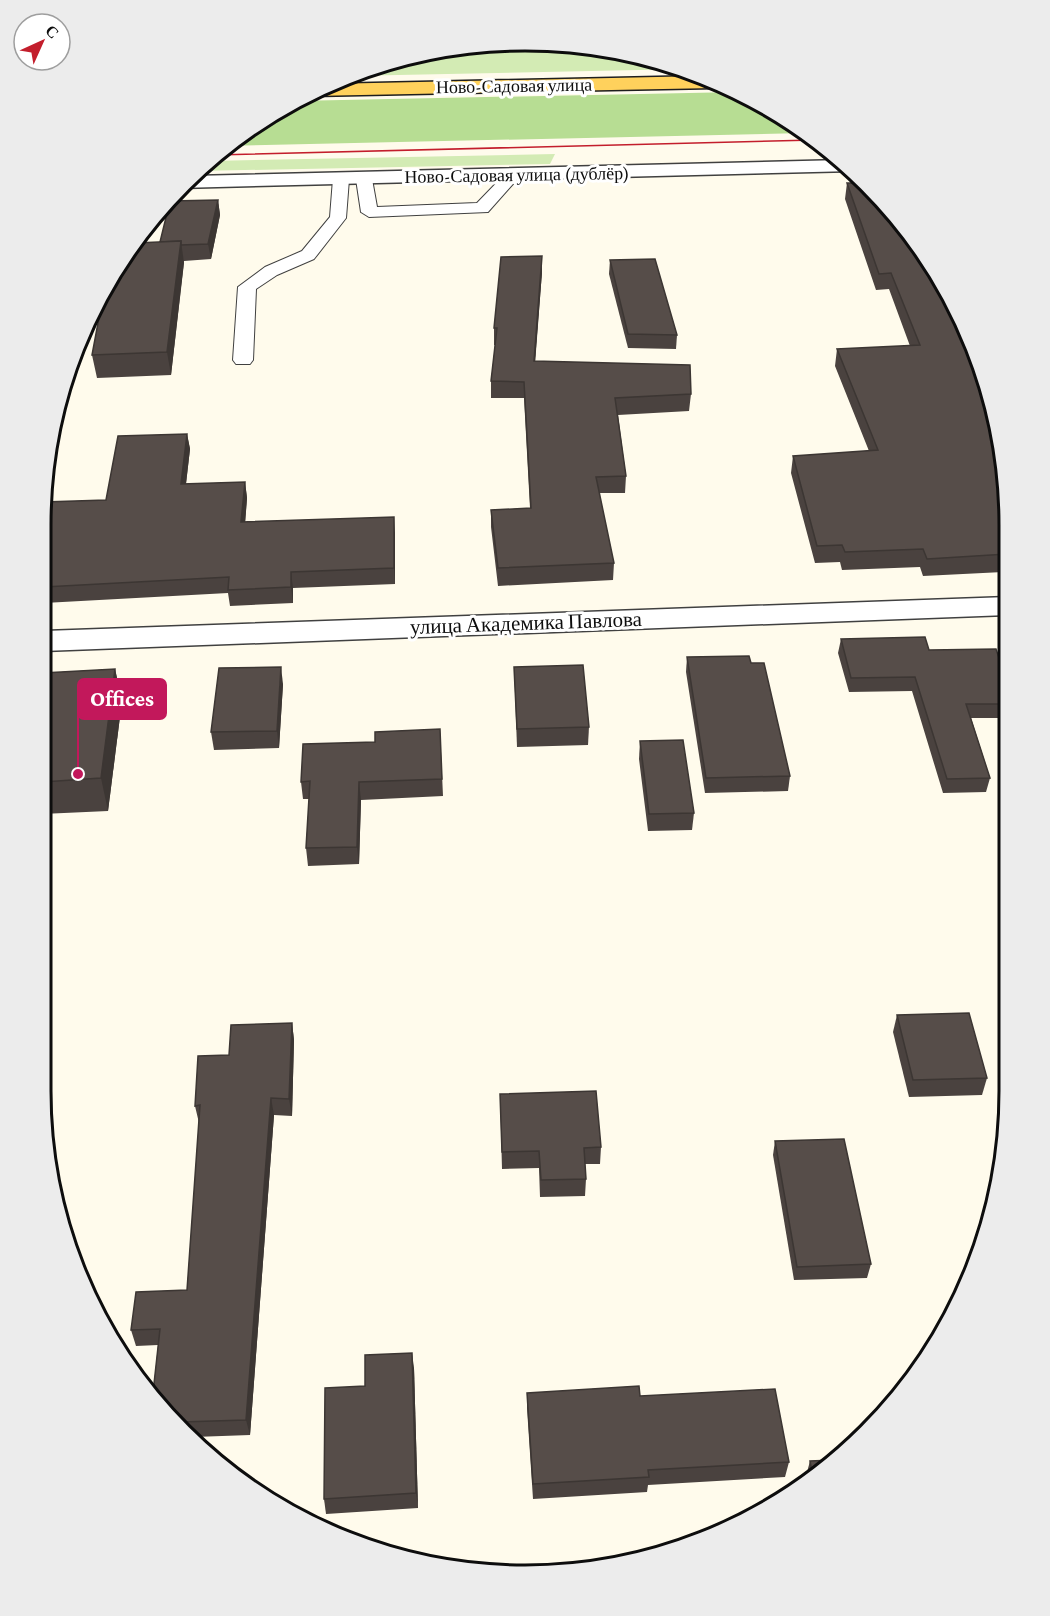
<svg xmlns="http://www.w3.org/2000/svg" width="1050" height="1616" font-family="'Crimson Pro',serif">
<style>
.green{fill:#d3ebb4}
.forest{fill:#b7dd93}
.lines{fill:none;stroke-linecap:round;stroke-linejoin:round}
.service-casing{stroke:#404040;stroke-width:2}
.minor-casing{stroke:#404040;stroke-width:3}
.tertiary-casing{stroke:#404040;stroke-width:3}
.primary-casing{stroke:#1e1e1e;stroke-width:3}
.service{fill:#fff;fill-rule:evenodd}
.minor{fill:#fff;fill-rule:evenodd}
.tertiary{fill:#fff;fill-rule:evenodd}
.primary{fill:#ffd15c;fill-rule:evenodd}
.tram{stroke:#c31e2c;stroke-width:1.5}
.wall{fill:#4a423f}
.shaded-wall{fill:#3c3633}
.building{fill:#564d49;stroke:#3c3633;stroke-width:1.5}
.labels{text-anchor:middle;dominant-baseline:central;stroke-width:6;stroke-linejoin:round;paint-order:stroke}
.far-street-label{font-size:18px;fill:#0d0d0d;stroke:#fff}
.street-label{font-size:21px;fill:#0d0d0d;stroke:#fff}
.rim{fill:none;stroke:#0d0d0d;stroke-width:3}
.leader{fill:none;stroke:#c2185b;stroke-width:2}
.callout-dot{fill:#c2185b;stroke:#fff;stroke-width:2}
.callout{fill:#c2185b;stroke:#c2185b;stroke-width:2}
.callout-label{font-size:22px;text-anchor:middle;font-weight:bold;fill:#fff}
</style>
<rect width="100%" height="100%" fill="#fffbec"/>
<g class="green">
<path d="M493 42 588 45 687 69 348 76 399 57Z"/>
<path d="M555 154 550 164 198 171 209 161Z"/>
</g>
<path class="forest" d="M737 92 767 105 805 133 224 146 294 101Z"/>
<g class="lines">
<g class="service-casing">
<g id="service">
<path d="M513 170 521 175 488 212 369 217 361 212 356 179 358 176 364 174 372 179 377 207 477 203 507 172Z"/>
<path d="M341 174 349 179 346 218 314 259 277 275 256 289 253 360 250 364H236L233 360 238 287 265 267 302 251 330 217 333 179Z"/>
</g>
</g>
<g class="minor-casing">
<path id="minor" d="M1008 597V615L43 651 44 631Z"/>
</g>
<g class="tertiary-casing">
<path id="tertiary" d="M843 160 854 171 179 188 192 176Z"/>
</g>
<g class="primary-casing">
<path id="primary" d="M703 76 723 85 715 88 312 96 305 94 328 84Z"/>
</g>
<use href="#service" class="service"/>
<use href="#minor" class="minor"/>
<use href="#tertiary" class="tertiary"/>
<use href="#primary" class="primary"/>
<path class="tram" d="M215 155 815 140"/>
</g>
<g class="wall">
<path d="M847 183 1008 494V583L1003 572 923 576 920 567 842 570 840 562 815 563 791 473 793 456 869 451 835 366 837 349 910 346 889 289 876 290 845 199Z"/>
<path d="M218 200 220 215 211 259 184 261 171 375 97 378 92 355 160 242Z"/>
<path d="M610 260 677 335 676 349 628 348 609 274Z"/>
<path d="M542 272 535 361 691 394 689 411 618 415 626 476 625 493H599L614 563 613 580 498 586 491 527V510L530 508 524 398H491V381L495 345H494V328Z"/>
<path d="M187 434 190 449 186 484 245 482 247 498 245 522 395 533V584L293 588V603L230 606 228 593 44 603V502L106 500Z"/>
<path d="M841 639 929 650 1008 685 1007 718H971L990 778 986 792 943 793 912 691 849 692 838 653Z"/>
<path d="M687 657 751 663 790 776 788 791 705 793 686 672Z"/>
<path d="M514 667 589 727 588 745 517 747Z"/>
<path d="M115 669 122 701 108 811 42 814 43 673Z"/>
<path d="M283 684 279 748 214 750 211 732Z"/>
<path d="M440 729 443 796 361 800 359 864 308 866 306 848 309 799H303L301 782 375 742Z"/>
<path d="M640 741 694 813 692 830 648 831 639 759Z"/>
<path d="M897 1015 987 1078 982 1095 909 1097 893 1032Z"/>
<path d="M292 1023 294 1040 292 1116 274 1115 250 1435 194 1437 153 1393 158 1345 136 1346 131 1330 187 1290 199 1123 195 1106 229 1055Z"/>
<path d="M500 1094 601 1147 600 1164H585L586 1179 585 1196 540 1197 539 1168 502 1169Z"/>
<path d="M775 1141 871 1264 867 1278 794 1280 773 1155Z"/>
<path d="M414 1368 418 1508 326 1514 324 1499 365 1386Z"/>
<path d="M527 1393 640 1396 789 1462 785 1477 648 1485 647 1492 533 1499 527 1408Z"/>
<path d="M833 1460 807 1482 806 1476 810 1461Z"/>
</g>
<g class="shaded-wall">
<path d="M218 200 220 215 211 259 208 244Z"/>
<path d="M181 241 184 263 171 375 167 352Z"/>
<path d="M542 256V272L534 377V361Z"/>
<path d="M187 434 190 449 184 500 181 484Z"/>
<path d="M245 482 247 498 244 538 241 522Z"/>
<path d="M394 517 395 533V584L394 568Z"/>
<path d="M291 572 293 588V603L291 587Z"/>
<path d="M281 667 283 684 279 748 277 731Z"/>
<path d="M115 669 122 701 108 811 101 778Z"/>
<path d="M359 782 361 800 359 864 357 847Z"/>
<path d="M292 1023 294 1040 292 1116 289 1099Z"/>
<path d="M271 1098 274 1115 250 1435 246 1420Z"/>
<path d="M412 1353 414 1368 418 1508 416 1493Z"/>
</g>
<g class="building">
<path d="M847 183H865L909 230 959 310 993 400 1008 494V556L1007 554 927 559 923 549 845 552 842 545 817 546 793 456 878 450 837 349 920 345 891 273 879 274Z"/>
<path d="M218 200 208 244 181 245V241L160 242 170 201Z"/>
<path d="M181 241 167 352 92 355 104 291 136 243Z"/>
<path d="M542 256 534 361 690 365 691 394 615 398 626 476 596 477 614 563 498 568 491 510 531 508 524 382 491 381 497 328H494L501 257Z"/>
<path d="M655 259 677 335 628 334 610 260Z"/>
<path d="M187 434 181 484 245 482 241 522 394 517V568L291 572V587L228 590 229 577 44 587V502L106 500 118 436Z"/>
<path d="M925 637 929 650 996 649 1008 685V704H966L990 778 947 779 915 677 851 678 841 639Z"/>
<path d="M749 656 751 663H764L790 776 706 778 687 657Z"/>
<path d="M583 665 589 727 517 729 514 667Z"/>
<path d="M281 667 277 731 211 732 219 668Z"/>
<path d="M115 669 101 778 43 782V673Z"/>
<path d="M440 729 442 779 359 782 357 847 306 848 310 781 301 782 303 744 375 742V732Z"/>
<path d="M683 740 694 813 649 814 640 741Z"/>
<path d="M969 1013 987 1078 913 1080 897 1015Z"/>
<path d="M292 1023 289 1099 271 1098 246 1420 180 1422 153 1393 160 1329 131 1330 136 1292 187 1290 200 1105 195 1106 198 1056 229 1055 231 1025Z"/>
<path d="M596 1091 601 1147 584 1148 586 1179 541 1180 539 1151 502 1152 500 1094Z"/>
<path d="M844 1139 871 1264 797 1267 775 1141Z"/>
<path d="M412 1353 416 1493 324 1499 325 1388 365 1386V1355Z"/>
<path d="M639 1386 640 1396 775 1389 789 1462 648 1470 649 1477 533 1484 527 1393Z"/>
<path d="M833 1460 813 1478 810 1461Z"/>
</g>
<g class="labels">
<g class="far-street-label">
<text transform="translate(514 86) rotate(-1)">Ново-Садовая улица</text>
<text transform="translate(517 175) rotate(-1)">Ново-Садовая улица (дублёр)</text>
</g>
<g class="street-label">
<text transform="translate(526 623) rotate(-2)">улица Академика Павлова</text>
</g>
</g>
<path d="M0 0H1050V1616H0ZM525 51H525A474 474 0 0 1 999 525V1091A474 474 0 0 1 525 1565H525A474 474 0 0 1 51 1091V525A474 474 0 0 1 525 51Z" fill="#ececec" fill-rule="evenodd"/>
<path class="rim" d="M525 51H525A474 474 0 0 1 999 525V1091A474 474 0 0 1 525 1565H525A474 474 0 0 1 51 1091V525A474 474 0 0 1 525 51Z"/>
<path class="leader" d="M78 774L78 699"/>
<circle class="callout-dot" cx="78" cy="774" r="6"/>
<rect class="callout" x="78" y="679" width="88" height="40" rx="6"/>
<g class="callout-label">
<text x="122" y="706">Offices</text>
</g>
<g transform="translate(42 42) rotate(45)"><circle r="28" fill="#ffffff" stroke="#9e9e9e" stroke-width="1.5"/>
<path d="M0-4.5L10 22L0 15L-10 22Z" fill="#c31e2c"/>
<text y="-9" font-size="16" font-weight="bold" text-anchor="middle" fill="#0d0d0d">С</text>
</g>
</svg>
